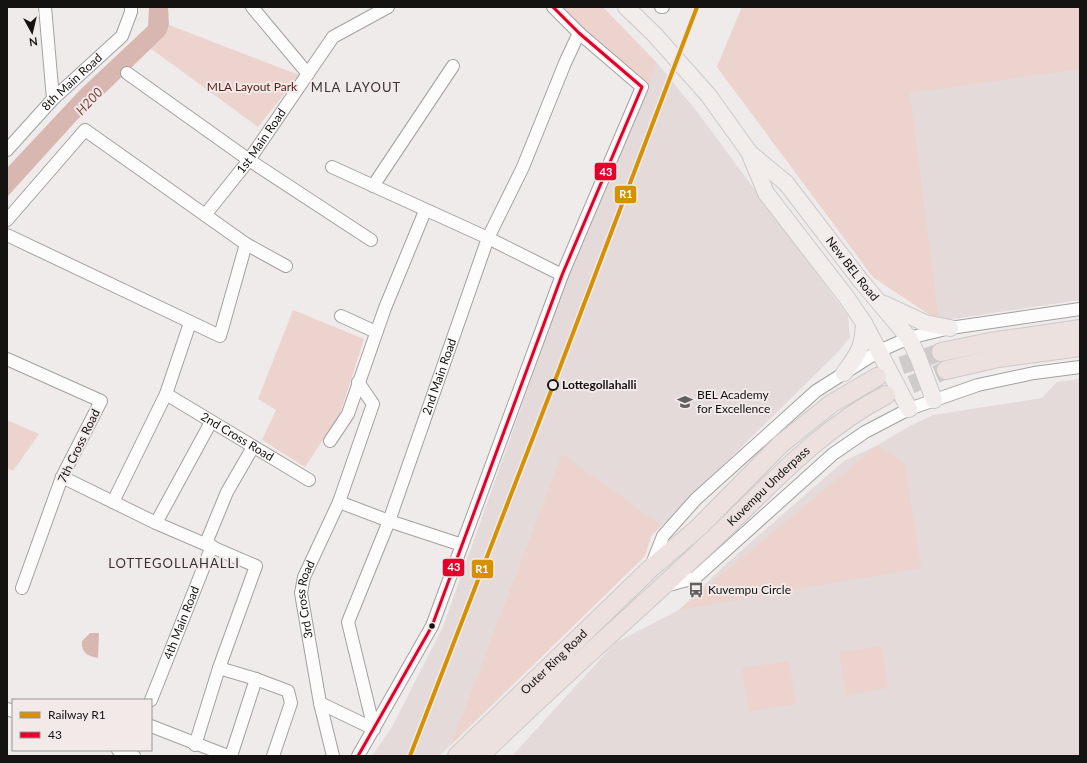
<svg xmlns="http://www.w3.org/2000/svg" width="1087" height="763" font-family="Lato,sans-serif">
	<style>
		.built { fill: #e3dad9 }
		.green { fill: #edd3ce }
		.water { fill: #d7b7b0 }
		.lines { fill: none; stroke-linecap: round; stroke-linejoin: round }
		.highway-tunnel { stroke: #cecbca; stroke-width: 18; stroke-dasharray: 18 9; stroke-linecap: butt }
		.minor-casing { stroke: #a3a0a0; stroke-width: 14 }
		.major-casing { stroke: #cbc9c8; stroke-width: 18 }
		.highway-casing { stroke: #cbc9c8; stroke-width: 20 }
		.minor { stroke: #fdfcfc; stroke-width: 12 }
		.major { stroke: #f2ecea; stroke-width: 16 }
		.highway { stroke: #ece1de; stroke-width: 18 }
		.bus-1-casing { stroke: #f1eae9; stroke-width: 6 }
		.bus-1 { stroke: #e4002b; stroke-width: 3 }
		.rail-1-casing { stroke: #f1eae9; stroke-width: 7 }
		.rail-1 { stroke: #d59003; stroke-width: 4 }
		.stop-dot { fill: #f1eae9; stroke: #151312; stroke-width: 2 }
		.bus-dot { fill: #151312; stroke: #f1eae9; stroke-width: 1.5 }
		.labels { text-anchor: middle; stroke-width: 4; stroke-linejoin: round; paint-order: stroke }
		.street-label { font-size: 12px; fill: #151312; stroke: #f1eae9 }
		.park-label { font-size: 12px; fill: #561e14; stroke: #f1eae9 }
		.stop-label { font-size: 12px; font-weight: bold; fill: #151312; stroke: #f1eae9; text-anchor: start }
		.poi-label { font-size: 12px; fill: #151312; stroke: #f1eae9; text-anchor: start }
		.neighbourhood-label { font-size: 13px; letter-spacing: 1px; fill: #383433; stroke: #f1eae9 }
		.water-label { font-size: 13px; font-style: italic; fill: #7e4236; stroke: #f1eae9 }
		.line-badge { stroke: #f1eae9; stroke-width: 1.5 }
		.badge-label { font-size: 11px; text-anchor: middle; font-weight: bold; fill: #fff }
	</style>
	<rect width="100%" height="100%" fill="#efebeb"/>
	<!-- built -->
	<g class="built">
		<path d="M742 7H1080V300L939 321 873 277 717 67Z"/>
		<path d="M657 63 698 113 848 316 850 337 839 351 651 536 645 556 439 756H372L392 727 443 627 567 279Z"/>
		<path d="M1080 379V756H512L615 643 679 610 727 563 844 461 878 445 906 428 933 415 1042 398 1057 382Z"/>
	</g>
	<!-- green -->
	<g class="green">
		<path d="M563 7H603L657 63 648 88 581 27Z"/>
		<path d="M742 7H1080V69L910 93 939 321 873 277 717 67Z"/>
		<path d="M169 25 299 75 258 127 150 48 166 34Z"/>
		<path d="M293 310 364 339 340 414 305 467 262 440 276 410 258 399Z"/>
		<path d="M7 420 39 434 13 471 7 468Z"/>
		<path d="M878 445 905 464 921 568 679 610Z"/>
		<path d="M562 454 661 525 651 536 645 556 451 745Z"/>
		<path d="M881 646 888 688 846 695 839 652Z"/>
		<path d="M789 661 796 704 749 712 742 668Z"/>
	</g>
	<!-- water -->
	<g class="water">
		<path d="M149 7H168L169 25 166 34 76 121 7 197V168L81 89 148 26Z"/>
		<path d="M90 633H99L98 658C88 656 81 653 82 641Z"/>
	</g>
	<g class="lines">
		<!-- highway-tunnel -->
		<g class="highway-tunnel">
			<path d="M877 377 894 368 941 352"/>
			<path d="M886 395 946 370"/>
		</g>
		<!-- minor casing -->
		<g class="minor-casing">
			<g id="minor">
				<path d="M45 7 53 99"/>
				<path d="M252 7 308 74"/>
				<path d="M661 7H663"/>
				<path d="M127 73 249 160 371 240"/>
				<path id="s1" d="M7 150 53 99 122 36 131 12V7"/>
				<path d="M332 167 488 238 562 275"/>
				<path d="M373 186 453 66"/>
				<path id="s2" d="M205 215 249 160 333 37 388 7"/>
				<path d="M7 220 85 130 246 244 286 266"/>
				<path d="M7 235 220 336 246 244"/>
				<path d="M341 316 376 332"/>
				<path d="M7 359 101 401 62 477 22 588"/>
				<path id="s3" d="M166 394 309 480"/>
				<path d="M330 441 348 414 385 308 425 211"/>
				<path d="M62 477 156 523 256 566 219 668 256 679 288 691 291 703 273 756"/>
				<path d="M113 502 166 394 190 323"/>
				<path d="M339 502 389 521 462 545"/>
				<path d="M156 523 211 422"/>
				<path d="M206 543 227 492 253 447"/>
				<path d="M652 564 663 536 696 499 816 391 879 351 909 338 950 328 1080 309"/>
				<path d="M665 586 695 578 833 454 865 432 909 409 978 385 1034 373 1080 367"/>
				<path id="s4" d="M151 700 212 546"/>
				<path d="M320 703 374 729"/>
				<path d="M7 709 13 711"/>
				<path d="M151 726 228 756"/>
				<path id="s5" d="M374 729 348 622 389 521 488 238 523 167 565 63 579 33"/>
				<path d="M195 745 219 668"/>
				<path d="M118 750 134 756"/>
				<path d="M231 756 256 679"/>
				<path id="s6" d="M333 756 320 703 301 593 304 577 339 502 373 404 358 382"/>
				<path d="M358 756 432 626 562 275 642 87 579 33 553 7"/>
			</g>
		</g>
		<!-- major casing -->
		<g class="major-casing">
			<g id="major">
				<path d="M626 7 655 35 709 96 749 152 766 193 847 298 864 323 909 409"/>
				<path id="s7" d="M751 154 786 183 861 281 909 338 918 357 934 400"/>
				<path d="M884 304 925 323 950 328"/>
				<path d="M844 373C858 354 863 348 864 323"/>
			</g>
		</g>
		<!-- highway casing -->
		<g class="highway-casing">
			<g id="highway">
				<path d="M941 352 990 342 1080 329"/>
				<path d="M946 370 998 358 1080 347"/>
				<path id="s8" d="M457 756 650 569 698 528 781 444 831 404 877 377"/>
				<path id="s9" d="M480 756C554 683 633 615 708 544 766 490 816 431 886 395"/>
			</g>
		</g>
		<!-- minor -->
		<use href="#minor" class="minor"/>
		<!-- major -->
		<use href="#major" class="major"/>
		<!-- highway -->
		<use href="#highway" class="highway"/>
		<!-- bus-1 casing -->
		<g class="bus-1-casing">
			<path id="bus-1" d="M358 756 432 626 562 275 642 87 579 33 553 7"/>
		</g>
		<!-- bus-1 -->
		<use href="#bus-1" class="bus-1"/>
		<!-- rail-1 casing -->
		<g class="rail-1-casing">
			<path id="rail-1" d="M410 756 551 391 697 7"/>
		</g>
		<!-- rail-1 -->
		<use href="#rail-1" class="rail-1"/>
	</g>
	<!-- icons -->
	<defs>
		<g id="university-bare" transform="scale(1.2)"><path d="M0-5L7-2L0 1L-7-2ZM-4 1L0 2.5L4 1V4Q0 6-4 4Z" fill="#615f5e" stroke="#f1eae9" stroke-width="2.5" paint-order="stroke"/></g>
		<g id="bus-bare" transform="scale(1.2)"><path d="M-5-6H5V4H4V6H2V4H-2V6H-4V4H-5ZM-3.5-4V0h7V-4ZM-3.5 1.2v1.5H-2V1.2ZM2 1.2v1.5H3.5V1.2Z" fill="#615f5e" stroke="#f1eae9" stroke-width="2.5" paint-order="stroke"/></g>
	</defs>
	<g fill-rule="evenodd">
		<use href="#university-bare" x="685" y="402"/>
		<use href="#bus-bare" x="696" y="590"/>
	</g>
	<!-- markers -->
	<circle class="stop-dot" cx="553" cy="385" r="5"/>
	<circle class="bus-dot" cx="432" cy="626" r="3.5"/>
	<g class="labels">
		<!-- street labels -->
		<g class="street-label">
			<text dy="4" stroke="none"><textPath href="#s1" startOffset="94">8th Main Road</textPath></text>
			<text dy="4" stroke="none"><textPath href="#s2" startOffset="93">1st Main Road</textPath></text>
			<text dy="4" stroke="none"><textPath href="#s7" startOffset="154">New BEL Road</textPath></text>
			<text dy="4" stroke="none"><textPath href="#s5" startOffset="372">2nd Main Road</textPath></text>
			<text dy="4" stroke="none"><textPath href="#s3" startOffset="83">2nd Cross Road</textPath></text>
			<text transform="translate(79 446) rotate(-64)" y="4">7th Cross Road</text>
			<text dy="4" stroke="none"><textPath href="#s9" startOffset="395">Kuvempu Underpass</textPath></text>
			<text dy="4" stroke="none"><textPath href="#s6" startOffset="160">3rd Cross Road</textPath></text>
			<text dy="4" stroke="none"><textPath href="#s4" startOffset="83">4th Main Road</textPath></text>
			<text dy="4" stroke="none"><textPath href="#s8" startOffset="135">Outer Ring Road</textPath></text>
		</g>
		<!-- park labels -->
		<g class="park-label">
			<text x="252" y="91">MLA Layout Park</text>
		</g>
		<!-- stop labels -->
		<g class="stop-label">
			<text x="562" y="389">Lottegollahalli</text>
		</g>
		<!-- poi labels -->
		<g class="poi-label">
			<text x="697" y="399">BEL Academy<tspan x="697" dy="14">for Excellence</tspan></text>
			<text x="708" y="594">Kuvempu Circle</text>
		</g>
		<!-- neighbourhood labels -->
		<g class="neighbourhood-label">
			<text x="356" y="92">MLA LAYOUT</text>
			<text x="174" y="568">LOTTEGOLLAHALLI</text>
		</g>
		<!-- water labels -->
		<g class="water-label">
			<text transform="translate(89 101) rotate(-47)" y="5">H200</text>
		</g>
	</g>
	<g class="line-badge">
		<rect x="594" y="162" width="23" height="19" rx="4" fill="#e4002b"/>
		<rect x="614" y="185" width="23" height="19" rx="4" fill="#d59003"/>
		<rect x="442" y="558" width="23" height="19" rx="4" fill="#e4002b"/>
		<rect x="471" y="559" width="23" height="20" rx="4" fill="#d59003"/>
	</g>
	<g class="badge-label">
		<text x="606" y="176">43</text>
		<text x="626" y="198">R1</text>
		<text x="454" y="571">43</text>
		<text x="482" y="573">R1</text>
	</g>
	<!-- border -->
	<rect width="1087" height="763" fill="none" stroke="#151312" stroke-width="16"/>
	<!-- legend -->
	<rect x="12" y="699" width="140" height="52" fill="#f1eae9" stroke="#999493"/>
	<rect x="20" y="712" width="20" height="6" fill="#d59003" stroke="#999493"/>
	<text x="48" y="719" font-size="12" fill="#151312">Railway R1</text>
	<rect x="20" y="732" width="20" height="6" fill="#e4002b" stroke="#999493"/>
	<text x="48" y="739" font-size="12" fill="#151312">43</text>
	<!-- north arrow -->
	<g transform="translate(32 32) rotate(172)" stroke="#f1eae9" stroke-width="3" paint-order="stroke">
	<path d="M0-3L7 15L0 10L-7 15Z" fill="#151312"/>
	<text y="-6" font-size="11" font-weight="bold" text-anchor="middle" fill="#151312">N</text>
	</g>
</svg>
